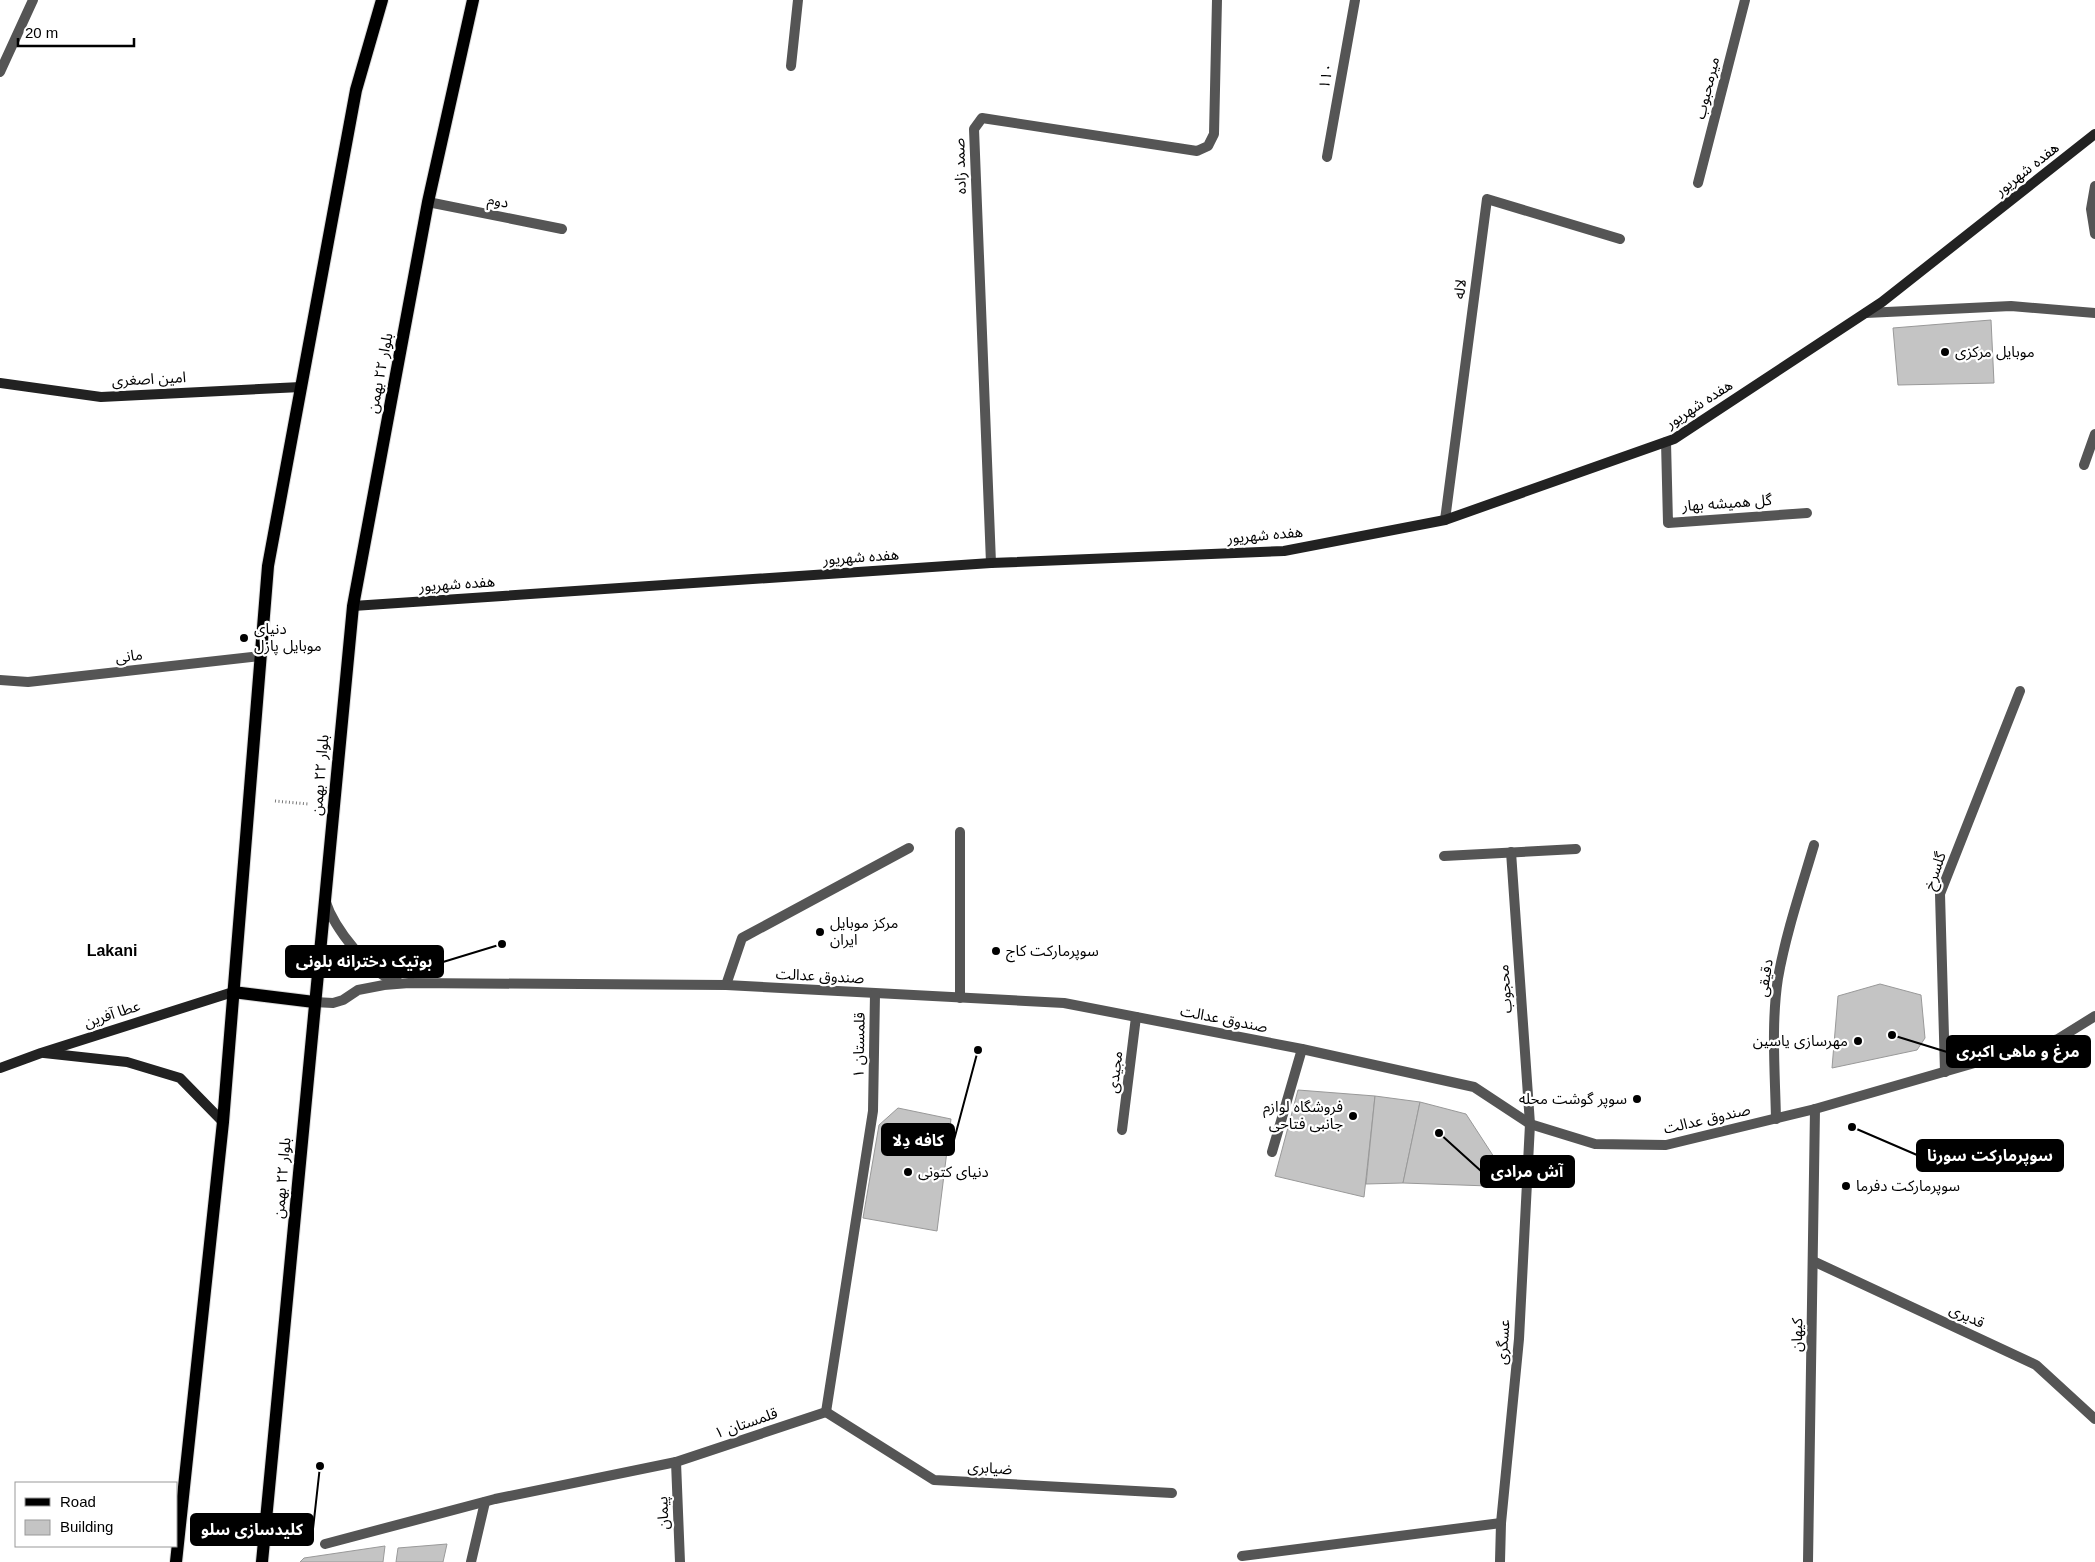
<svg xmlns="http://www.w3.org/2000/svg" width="2095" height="1562" font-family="Arial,'Noto Sans Arabic',sans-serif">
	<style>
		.building { fill: #c4c4c4; stroke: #999 }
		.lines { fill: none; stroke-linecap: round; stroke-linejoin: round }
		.primary-casing { stroke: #dbdbdb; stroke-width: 14 }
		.path { stroke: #777; stroke-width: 3; stroke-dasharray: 1 2.5; stroke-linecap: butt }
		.lane { stroke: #555; stroke-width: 10 }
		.street { stroke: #555; stroke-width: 10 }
		.secondary { stroke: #222; stroke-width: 10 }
		.primary { stroke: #000; stroke-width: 12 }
		.poi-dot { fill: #000; stroke: #fff; stroke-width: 2 }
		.labels { text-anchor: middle; stroke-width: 4.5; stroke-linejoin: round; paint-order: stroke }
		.street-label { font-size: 15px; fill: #000; stroke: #fff }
		.poi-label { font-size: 15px; fill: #000; stroke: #fff; text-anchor: start }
		.neighbourhood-label { font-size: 16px; font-weight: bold; fill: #000; stroke: #fff }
		.leader { fill: none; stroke: #000; stroke-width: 2 }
		.callout-dot { fill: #000; stroke: #fff; stroke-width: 2 }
		.callout { fill: #000; stroke: #000; stroke-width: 2 }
		.callout-label { font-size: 16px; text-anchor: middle; font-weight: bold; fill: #fff }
	</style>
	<rect width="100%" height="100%" fill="#fff"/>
	<!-- building -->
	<g class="building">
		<path d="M1991 320 1994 383 1898 385 1893 328Z"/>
		<path d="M1880 984 1921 995 1925 1038 1917 1050 1832 1068 1838 996Z"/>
		<path d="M1298 1090 1375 1096 1364 1197 1275 1176Z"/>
		<path d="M1375 1096 1420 1102 1403 1183 1366 1184Z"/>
		<path d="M1420 1102 1466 1114 1494 1157 1489 1186 1403 1183Z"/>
		<path d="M898 1108 951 1119 937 1231 863 1218 879 1125Z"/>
		<path d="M447 1544 443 1562H396L398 1548Z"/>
		<path d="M385 1546 383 1562H300L304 1558Z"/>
	</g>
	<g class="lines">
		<!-- primary casing -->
		<g class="primary-casing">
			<g id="primary">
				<path d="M233 992 314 1002"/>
				<path d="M176 1562 223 1122 268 566 356 90 382 0"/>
				<path d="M262 1562 353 606 428 202 473 0"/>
			</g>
		</g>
		<!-- path -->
		<path class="path" d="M275 801 308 804"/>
		<!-- lane -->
		<path class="lane" d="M428 202 562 229"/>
		<!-- street -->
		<g class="street">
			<path d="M791 66 798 0"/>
			<path d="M0 72 33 0"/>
			<path d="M1327 157 1355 0"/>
			<path d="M1698 183 1745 0"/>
			<path d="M2095 186 2091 209 2095 234"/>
			<path d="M1866 313 2011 306 2095 313"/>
			<path d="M1666 442 1668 523 1807 513"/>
			<path d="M2084 465 2095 434"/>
			<path d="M1445 520 1487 199 1620 239"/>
			<path d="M991 563 974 129 982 118 1197 151 1208 146 1214 134 1217 0"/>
			<path d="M0 680 28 682 261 656"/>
			<path d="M960 832V998"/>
			<path d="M1444 856 1576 849"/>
			<path d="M325 900C334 928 369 974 398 982"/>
			<path d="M726 985 742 938 909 848"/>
			<path d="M314 1002 333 1003 343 1000 358 990 384 985 409 983 726 985 1064 1003 1302 1049 1474 1087 1530 1124 1595 1144 1666 1145 1815 1109 2058 1039 2095 1016"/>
			<path d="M1945 1072 1940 894 2020 691"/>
			<path d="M1776 1119C1775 1072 1771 1024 1778 978 1786 933 1801 889 1814 845"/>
			<path d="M1122 1130 1136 1017"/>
			<path d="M1272 1152 1302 1049"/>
			<path d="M1813 1261 2036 1365 2095 1419"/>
			<path d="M826 1412 873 1111 875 994"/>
			<path d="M826 1412 934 1480 1172 1493"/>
			<path d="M676 1462 680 1562"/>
			<path d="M325 1544 495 1499 676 1462 826 1412"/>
			<path d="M1242 1556 1501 1523"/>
			<path d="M471 1562 485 1502"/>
			<path d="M1500 1562 1501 1523 1519 1339 1530 1124 1511 852"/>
			<path d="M1808 1562 1815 1109"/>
		</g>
		<!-- secondary -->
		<g class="secondary">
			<path d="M0 383 101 397 301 387"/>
			<path d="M353 606 991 563 1284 551 1445 520 1674 439 1882 302 2095 134"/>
			<path d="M44 1053 127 1062 180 1078 223 1122"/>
			<path d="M0 1068 41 1053 233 992"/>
		</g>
		<!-- primary -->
		<use href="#primary" class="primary"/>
	</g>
	<!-- markers -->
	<g class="poi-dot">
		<circle cx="1945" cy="352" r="5"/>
		<circle cx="244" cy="638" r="5"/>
		<circle cx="820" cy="932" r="5"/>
		<circle cx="996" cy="951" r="5"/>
		<circle cx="1858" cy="1041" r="5"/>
		<circle cx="1637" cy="1099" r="5"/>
		<circle cx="1353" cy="1116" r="5"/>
		<circle cx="908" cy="1172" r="5"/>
		<circle cx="1846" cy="1186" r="5"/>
	</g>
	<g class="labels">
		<!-- street labels -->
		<g class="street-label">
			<text transform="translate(1326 76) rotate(-80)" y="5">۱۱۰</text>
			<text transform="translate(1707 88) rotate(-76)" y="5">میرمحبوب</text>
			<text transform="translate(960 166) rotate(-92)" y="5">صمد زاده</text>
			<text transform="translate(2027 169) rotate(-38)" y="5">هفده شهریور</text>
			<text transform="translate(498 201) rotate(11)" y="5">دوم</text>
			<text transform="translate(1460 289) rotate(-83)" y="5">لاله</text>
			<text transform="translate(380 373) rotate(-79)" y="5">بلوار ۲۲ بهمن</text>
			<text transform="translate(149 379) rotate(-3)" y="5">امین اصغری</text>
			<text transform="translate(1699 404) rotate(-33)" y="5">هفده شهریور</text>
			<text transform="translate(1727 503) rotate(-4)" y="5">گل همیشه بهار</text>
			<text transform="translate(1265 535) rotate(-5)" y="5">هفده شهریور</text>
			<text transform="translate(861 557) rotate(-4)" y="5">هفده شهریور</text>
			<text transform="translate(457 584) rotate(-4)" y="5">هفده شهریور</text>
			<text transform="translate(129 656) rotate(-6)" y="5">مانی</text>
			<text transform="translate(320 775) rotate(-85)" y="5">بلوار ۲۲ بهمن</text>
			<text transform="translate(1935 871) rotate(-71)" y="5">گلسرخ</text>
			<text transform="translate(820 976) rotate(3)" y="5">صندوق عدالت</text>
			<text transform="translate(1765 978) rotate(-81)" y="5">دقیقی</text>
			<text transform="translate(1505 989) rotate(-94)" y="5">محجوب</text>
			<text transform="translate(112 1014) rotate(-18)" y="5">عطا آفرین</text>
			<text transform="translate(1224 1019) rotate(11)" y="5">صندوق عدالت</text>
			<text transform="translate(859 1045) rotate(-89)" y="5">قلمستان ۱</text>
			<text transform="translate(1115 1072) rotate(-83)" y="5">مجیدی</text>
			<text transform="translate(1707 1119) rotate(-13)" y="5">صندوق عدالت</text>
			<text transform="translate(282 1178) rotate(-85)" y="5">بلوار ۲۲ بهمن</text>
			<text transform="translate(1967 1316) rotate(25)" y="5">قدیری</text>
			<text transform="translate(1797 1335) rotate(-89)" y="5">کیهان</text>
			<text transform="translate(1503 1342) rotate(-86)" y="5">عسگری</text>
			<text transform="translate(746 1423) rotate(-19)" y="5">قلمستان ۱</text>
			<text transform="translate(990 1468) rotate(3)" y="5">ضیابری</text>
			<text transform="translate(663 1513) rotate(-93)" y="5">پیمان</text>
		</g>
		<!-- poi labels -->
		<g class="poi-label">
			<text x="1955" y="357">موبایل مرکزی</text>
			<text x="254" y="634">دنیای<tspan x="254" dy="17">موبایل پازل</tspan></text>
			<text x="830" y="928">مرکز موبایل<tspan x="830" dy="17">ایران</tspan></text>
			<text x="1006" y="956">سوپرمارکت کاج</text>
			<text x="1848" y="1046" text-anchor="end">مهرسازی یاسین</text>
			<text x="1627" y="1104" text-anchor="end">سوپر گوشت محله</text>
			<text x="1343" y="1112" text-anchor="end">فروشگاه لوازم<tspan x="1343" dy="17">جانبی فتاحی</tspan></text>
			<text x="918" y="1177">دنیای کتونی</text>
			<text x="1856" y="1191">سوپرمارکت دفرما</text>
		</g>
		<!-- neighbourhood labels -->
		<g class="neighbourhood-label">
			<text x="112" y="956">Lakani</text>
		</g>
	</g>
	<!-- callouts -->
	<path class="leader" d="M502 944L443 962M1892 1035L1947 1052M978 1050L954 1140M1852 1127L1917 1155M1439 1133L1481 1171M320 1466L313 1529"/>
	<g class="callout-dot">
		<circle cx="502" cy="944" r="5"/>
		<circle cx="1892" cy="1035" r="5"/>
		<circle cx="978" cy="1050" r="5"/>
		<circle cx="1852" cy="1127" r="5"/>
		<circle cx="1439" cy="1133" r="5"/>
		<circle cx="320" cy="1466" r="5"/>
	</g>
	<g class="callout">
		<rect x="286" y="946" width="157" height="31" rx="5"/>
		<rect x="1947" y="1036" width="143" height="31" rx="5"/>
		<rect x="882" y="1124" width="72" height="31" rx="5"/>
		<rect x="1917" y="1140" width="146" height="31" rx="5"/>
		<rect x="1481" y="1156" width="93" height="31" rx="5"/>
		<rect x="191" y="1514" width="122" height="31" rx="5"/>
	</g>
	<g class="callout-label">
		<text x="364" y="967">بوتیک دخترانه بلونی</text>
		<text x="2018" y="1057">مرغ و ماهی اکبری</text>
		<text x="918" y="1146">کافه دِلا</text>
		<text x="1990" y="1161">سوپرمارکت سورنا</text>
		<text x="1527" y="1177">آش مرادی</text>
		<text x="252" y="1535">کلیدسازی سلو</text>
	</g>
	<!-- legend -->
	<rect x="15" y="1482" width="162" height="65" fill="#ffffff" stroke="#999999"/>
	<rect x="25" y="1498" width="25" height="8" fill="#000000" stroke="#999999"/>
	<text x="60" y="1507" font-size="15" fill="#000000">Road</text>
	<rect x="25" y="1520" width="25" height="15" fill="#c4c4c4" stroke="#999999"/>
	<text x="60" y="1532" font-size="15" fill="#000000">Building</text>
	<!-- scale -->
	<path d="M18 38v8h116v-8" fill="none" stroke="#000000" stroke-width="2.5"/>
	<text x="25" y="38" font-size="15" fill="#000000" stroke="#ffffff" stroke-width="4" paint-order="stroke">20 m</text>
</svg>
